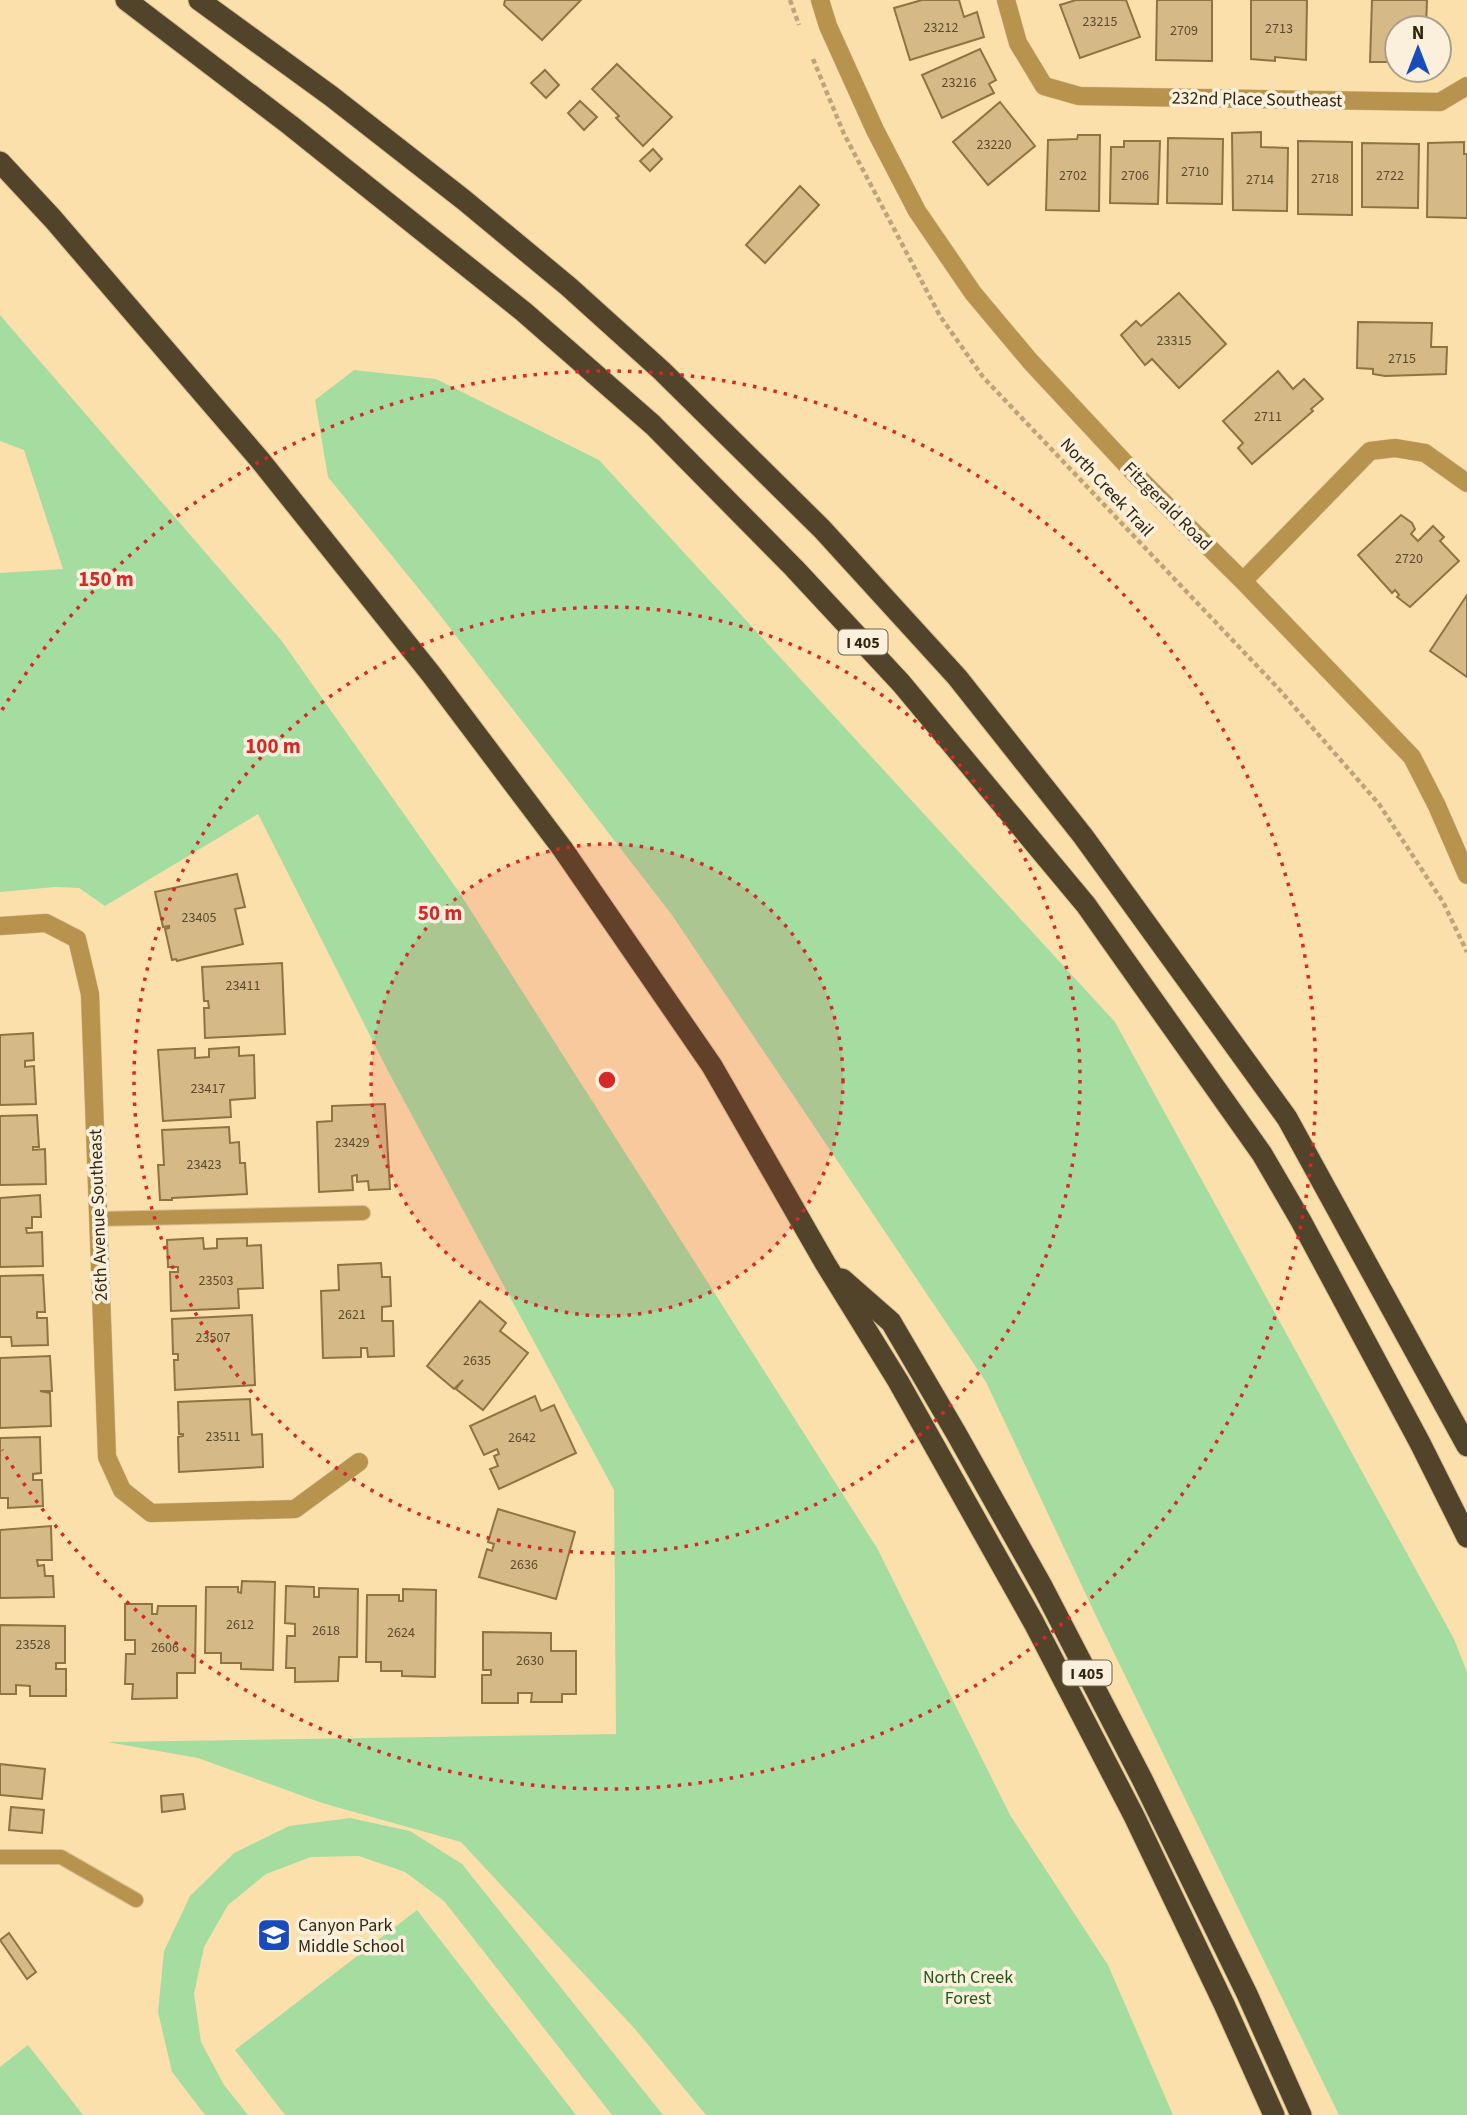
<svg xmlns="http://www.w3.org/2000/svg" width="1467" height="2115" font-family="'Source Sans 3',sans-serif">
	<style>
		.green { fill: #a5dca0 }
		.building { fill: #d5b987; stroke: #8d7443; stroke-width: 2 }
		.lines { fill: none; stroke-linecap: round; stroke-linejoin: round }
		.service-casing { stroke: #d7bf90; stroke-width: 16 }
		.minor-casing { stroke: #d7bf90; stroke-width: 19 }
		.tertiary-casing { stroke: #d7bf90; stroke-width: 19 }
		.motorway-casing { stroke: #d7bf90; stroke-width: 23 }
		.path { stroke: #bca57b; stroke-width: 4.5; stroke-dasharray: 5 3.5; stroke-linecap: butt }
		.service { stroke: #b7934e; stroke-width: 14 }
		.minor { stroke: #b7934e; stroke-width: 18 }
		.tertiary { stroke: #b7934e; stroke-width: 18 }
		.motorway { stroke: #52442b; stroke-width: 21 }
		.ring { fill: none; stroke: #d62828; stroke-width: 3.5; stroke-dasharray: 3.5 7 }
		.labels { text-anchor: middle; stroke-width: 7; stroke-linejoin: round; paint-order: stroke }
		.number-label { font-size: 14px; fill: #5a4b2f }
		.shield { fill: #fbf0db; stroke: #6e634e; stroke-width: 2 }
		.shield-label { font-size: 16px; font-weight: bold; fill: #312612 }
		.street-label { font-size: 18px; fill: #312612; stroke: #fbf0db }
		.poi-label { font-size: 18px; fill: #312612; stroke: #fbf0db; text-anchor: start }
		.park-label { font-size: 18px; fill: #1f5a1c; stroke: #fbf0db }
		.centre { fill: #d62828; stroke: #fbf0db; stroke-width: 3.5 }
		.ring-label { font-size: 21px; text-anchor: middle; font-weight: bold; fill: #d62828; stroke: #fbf0db; stroke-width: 7; stroke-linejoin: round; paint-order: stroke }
	</style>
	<rect width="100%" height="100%" fill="#fce0ac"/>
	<!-- green -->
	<g class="green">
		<path d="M0 315 281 640 459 892 877 1548 1010 1815 1108 1965 1173 2115H706L635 2029 461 1842 322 1803 198 1758 107 1742 616 1734 614 1490 388 1071 258 814 105 906 79 888 55 887 0 892V573L63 569 24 450 0 441Z"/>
		<path d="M354 370 436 379 599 460 1115 1022 1454 1639 1467 1672V2115H1339L1097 1618 986 1382 672 915 436 610 328 477 315 400Z"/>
		<path d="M350 1818 410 1831 462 1864 663 2115H612L444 1901 405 1872 359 1856 311 1857 266 1874 228 1905 204 1947 194 1994 201 2042 224 2085 248 2115H205L172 2072 158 2012 164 1951 190 1896 234 1853 289 1826Z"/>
		<path d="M417 1910 576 2115H285L235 2050Z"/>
		<path d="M28 2045 83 2115H0V2067Z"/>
	</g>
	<!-- building -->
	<g class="building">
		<path d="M505 0H581L542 40 504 5Z"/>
		<path d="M922 0H959L964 17 977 12 984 37 910 60 894 8Z"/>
		<path d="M1076 0H1126L1140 37 1080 58 1060 5Z"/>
		<path d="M1157 0H1212V61L1156 60Z"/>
		<path d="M1251 0H1307L1306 60 1275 57V61L1251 59Z"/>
		<path d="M1372 0H1427L1426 28H1397V62H1370Z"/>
		<path d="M980 49 996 80 989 84 994 93 942 118 922 75Z"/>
		<path d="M617 64 672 117 643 146 616 118 619 116 592 89Z"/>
		<path d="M545 70 559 85 546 98 531 83Z"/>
		<path d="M580 101 597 117 584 130 568 113Z"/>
		<path d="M1000 102 1035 146 988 185 953 142Z"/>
		<path d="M1261 132V147L1288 148 1287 211 1233 210 1232 133Z"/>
		<path d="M1078 135H1100L1099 211 1046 210 1048 140 1077 139Z"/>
		<path d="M1168 138 1223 139 1222 204 1167 203Z"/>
		<path d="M1124 141H1160L1158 204 1110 203 1111 147H1124Z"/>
		<path d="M1298 141 1352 142V215L1298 214Z"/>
		<path d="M1464 142V154H1467V218L1427 217 1428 143Z"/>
		<path d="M1362 143 1419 144 1418 208 1362 207Z"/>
		<path d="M653 149 662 159 650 171 640 161Z"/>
		<path d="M800 186 819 205 765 263 746 245Z"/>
		<path d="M1179 293 1226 344 1179 388 1152 359 1145 365 1121 335 1136 321 1141 326Z"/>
		<path d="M1358 322 1432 323 1431 347H1447L1446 374 1385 376 1373 374V369L1357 368Z"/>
		<path d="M1278 371 1293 389 1304 379 1323 399 1311 409 1313 411 1252 464 1238 448 1243 443 1223 421Z"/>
		<path d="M1401 515 1412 523 1415 529 1411 534 1418 541 1433 526 1444 537 1440 541 1459 561 1410 607 1397 597 1399 595 1395 590 1392 593 1358 555Z"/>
		<path d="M1467 595V677L1430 651Z"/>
		<path d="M237 874 245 907 235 909 243 944 177 961 176 959 172 960 165 929 169 928V926L163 927 155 892Z"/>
		<path d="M282 963 285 1034 205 1038 204 1008H209L208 1001H204L202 967Z"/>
		<path d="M33 1033 34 1060 25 1061V1067L34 1066 36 1104 0 1105V1035Z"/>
		<path d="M239 1047V1056L254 1055 255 1098 230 1100 231 1117 163 1121 158 1050 195 1048V1058L209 1057V1049Z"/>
		<path d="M385 1104 390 1189 369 1190 368 1181 357 1182V1175L352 1176 353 1190 319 1192 317 1122 332 1121V1106Z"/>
		<path d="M37 1115 39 1147H33V1150L45 1149 46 1184 0 1185V1116Z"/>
		<path d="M229 1127 230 1143 239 1142 240 1163H245L247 1194 172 1198V1200H160L158 1165H164L162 1130Z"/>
		<path d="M40 1195 41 1217H32V1228H26L27 1233 42 1232 43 1266 0 1267V1198Z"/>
		<path d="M203 1238 204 1249 217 1248V1239L247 1238V1246L261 1245 263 1288 238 1289 239 1308 171 1311 170 1272H178V1267H168L167 1240Z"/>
		<path d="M381 1263 382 1277H390L391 1306 382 1307V1321H393L394 1356 368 1357 367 1348H361V1357L323 1358 321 1291 339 1290 338 1265Z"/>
		<path d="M43 1275 45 1312H37V1318H47L48 1345 12 1346 11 1337H0V1276Z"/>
		<path d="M480 1301 506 1323 500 1331 528 1353 483 1410 456 1389 463 1380 454 1389 427 1366Z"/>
		<path d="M252 1315 255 1385 175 1390 174 1360H178V1354H173L172 1319Z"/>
		<path d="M50 1356 52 1391H40L50 1393 51 1426 0 1428V1358Z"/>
		<path d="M535 1396 541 1411 554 1405 576 1453 499 1489 490 1469 498 1466 494 1456 499 1454 497 1449 484 1455 470 1426Z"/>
		<path d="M250 1399 252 1435 262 1434 263 1467 179 1472 178 1437 183 1436V1434H179L178 1402Z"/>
		<path d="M40 1437 41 1473 33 1474V1480H42L43 1506 8 1508V1498H0V1438Z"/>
		<path d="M498 1509 575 1532 556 1599 479 1577 487 1549 492 1551 494 1544 488 1542Z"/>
		<path d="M51 1526 52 1560H37L38 1566 44 1565 45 1576H53L54 1597 0 1598V1530Z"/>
		<path d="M242 1581 275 1582 273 1670 241 1669V1663H221V1653H205L206 1587H238V1592L241 1593Z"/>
		<path d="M286 1586 314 1587V1597H319V1588L358 1589 357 1657H339L338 1681 295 1682V1668H286L287 1636H295V1624L285 1623Z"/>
		<path d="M403 1589 436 1590 435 1677 402 1676V1671H381V1662H366L367 1595H399V1601H403Z"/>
		<path d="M125 1604H152V1614H157L158 1606H196L195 1673H177V1698L132 1699 133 1684H125L126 1654H135V1640H125Z"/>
		<path d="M0 1625 65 1626V1663H56V1669H66V1696H30V1686L16 1685V1694H0Z"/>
		<path d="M483 1632 551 1633V1651H576V1694H562V1702H531L532 1693H518V1703H482V1675H491V1670H483Z"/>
		<path d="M0 1764 45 1769 42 1799 0 1795Z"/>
		<path d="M183 1794 185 1809 162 1812 161 1796Z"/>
		<path d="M11 1807 44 1810 42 1833 9 1830Z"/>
		<path d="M9 1933 36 1972 27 1979 0 1940Z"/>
	</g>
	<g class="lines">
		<!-- service casing -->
		<g class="service-casing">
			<g id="service">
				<path d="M98 1219 363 1213"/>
				<path d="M0 1857H61L136 1900"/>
			</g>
		</g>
		<!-- minor casing -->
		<g class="minor-casing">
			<g id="minor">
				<path d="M1006 0 1018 43 1044 86 1079 96 1440 102 1467 86"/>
				<path d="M1243 581 1370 451 1395 448 1425 453 1467 483"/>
				<path d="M0 926 46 923 77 939 90 994 107 1457 122 1490 151 1513 295 1509 359 1462"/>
			</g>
		</g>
		<!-- tertiary casing -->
		<g class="tertiary-casing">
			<path id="tertiary" d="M820 0 828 26 875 130 917 211 973 293 1030 361 1137 476 1243 581 1412 757 1437 806 1467 875"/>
		</g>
		<!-- motorway casing -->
		<g class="motorway-casing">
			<g id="motorway">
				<path d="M126 0 290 125 524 312 653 425 794 568 901 683 1086 905 1262 1154 1301 1221 1420 1443 1467 1537"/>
				<path d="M199 0 331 96 464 200 569 287 662 371 822 529 957 677 1083 836 1287 1118 1467 1446"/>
				<path d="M0 162 53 219 260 460 431 674 562 848 712 1066 825 1263 898 1381 1034 1623 1134 1816 1224 2004 1274 2115"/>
				<path d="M842 1279 891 1322 956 1433 1043 1588 1142 1779 1247 1994 1301 2115"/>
			</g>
		</g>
		<!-- path -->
		<g class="path">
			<path d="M790 0 799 25"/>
			<path d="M813 59 844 134 940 316 983 377 1277 687 1379 804 1443 902 1467 952"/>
		</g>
		<!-- service -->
		<use href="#service" class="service"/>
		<!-- minor -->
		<use href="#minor" class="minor"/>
		<!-- tertiary -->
		<use href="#tertiary" class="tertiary"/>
		<!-- motorway -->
		<use href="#motorway" class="motorway"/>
	</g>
	<!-- distance rings -->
	<circle cx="607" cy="1080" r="236" fill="#d62828" fill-opacity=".12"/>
	<g class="ring">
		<circle cx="607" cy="1080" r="236"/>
		<circle cx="607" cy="1080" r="473"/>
		<path d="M2 710A709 709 0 1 1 2 1450"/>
	</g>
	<!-- icons -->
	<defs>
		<g id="school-square" transform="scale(1.75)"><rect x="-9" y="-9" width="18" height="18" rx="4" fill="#194cb9" stroke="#fbf0db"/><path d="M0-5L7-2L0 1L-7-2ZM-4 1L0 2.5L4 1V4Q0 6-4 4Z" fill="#fff"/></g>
	</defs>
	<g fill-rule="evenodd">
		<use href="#school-square" x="274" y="1935"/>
	</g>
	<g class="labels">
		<!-- number labels -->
		<g class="number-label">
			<text x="1100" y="26">23215</text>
			<text x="941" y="32">23212</text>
			<text x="1279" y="33">2713</text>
			<text x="1184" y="35">2709</text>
			<text x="959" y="87">23216</text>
			<text x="994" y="149">23220</text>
			<text x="1195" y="176">2710</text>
			<text x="1073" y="180">2702</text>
			<text x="1135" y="180">2706</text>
			<text x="1390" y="180">2722</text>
			<text x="1325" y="183">2718</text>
			<text x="1260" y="184">2714</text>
			<text x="1174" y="345">23315</text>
			<text x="1402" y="363">2715</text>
			<text x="1268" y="421">2711</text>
			<text x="1409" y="563">2720</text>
			<text x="199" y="922">23405</text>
			<text x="243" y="990">23411</text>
			<text x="208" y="1093">23417</text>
			<text x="352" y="1147">23429</text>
			<text x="204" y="1169">23423</text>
			<text x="216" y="1285">23503</text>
			<text x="352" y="1319">2621</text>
			<text x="213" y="1342">23507</text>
			<text x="477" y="1365">2635</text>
			<text x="223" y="1441">23511</text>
			<text x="522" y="1442">2642</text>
			<text x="524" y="1569">2636</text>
			<text x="240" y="1629">2612</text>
			<text x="326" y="1635">2618</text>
			<text x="401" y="1637">2624</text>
			<text x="33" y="1649">23528</text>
			<text x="165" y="1652">2606</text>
			<text x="530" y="1665">2630</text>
		</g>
		<!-- shield labels -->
		<g class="shield">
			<rect x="838.5" y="629.5" width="49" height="25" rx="5"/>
			<rect x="1062.5" y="1660.5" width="49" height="25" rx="5"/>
		</g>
		<g class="shield-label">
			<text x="863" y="648">I 405</text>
			<text x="1087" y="1679">I 405</text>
		</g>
		<!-- street labels -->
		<g class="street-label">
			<text transform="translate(1257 99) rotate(1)" y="6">232nd Place Southeast</text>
			<text transform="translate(1107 487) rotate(47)" y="6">North Creek Trail</text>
			<text transform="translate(1168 506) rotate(45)" y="6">Fitzgerald Road</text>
			<text transform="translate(98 1215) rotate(-92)" y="6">26th Avenue Southeast</text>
		</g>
		<!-- poi labels -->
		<g class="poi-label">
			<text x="298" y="1931">Canyon Park<tspan x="298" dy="21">Middle School</tspan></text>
		</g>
		<!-- park labels -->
		<g class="park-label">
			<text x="968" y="1983">North Creek<tspan x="968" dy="21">Forest</tspan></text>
		</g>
	</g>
	<circle cx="607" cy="1080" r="10" class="centre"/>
	<g class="ring-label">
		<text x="106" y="586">150 m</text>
		<text x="273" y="753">100 m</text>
		<text x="440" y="920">50 m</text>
	</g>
	<!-- north arrow -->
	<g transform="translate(1418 49)"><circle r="33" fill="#fbf0db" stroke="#aa9f8b" stroke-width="2"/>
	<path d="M0-5L12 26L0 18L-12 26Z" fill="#194cb9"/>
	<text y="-10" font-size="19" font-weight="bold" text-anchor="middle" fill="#312612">N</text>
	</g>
</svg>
